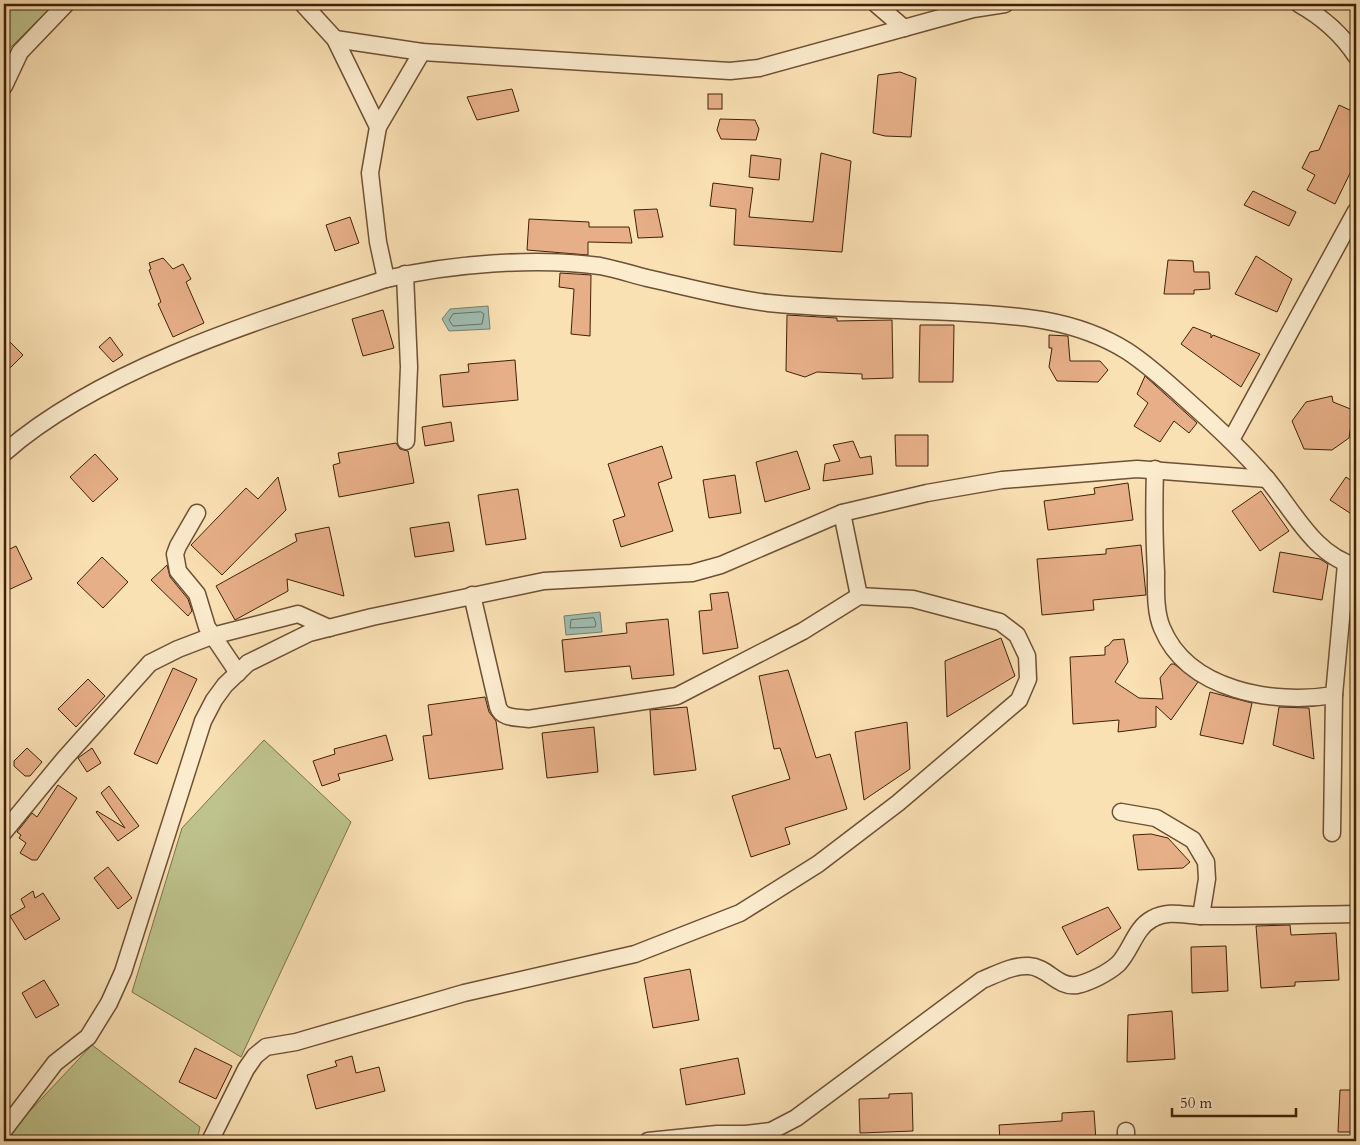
<svg xmlns="http://www.w3.org/2000/svg" width="1360" height="1145" font-family="Cardo,serif">
	<style>
		.green { fill: #bec38d; stroke: #7f724b }
		.water { fill: #9fbdb2; stroke: #797e6e }
		.lines { fill: none; stroke-linecap: round; stroke-linejoin: round }
		.shore { stroke: #706e5e; stroke-width: 1 }
		.building { fill: #e7af88; stroke: #402009 }
		.minor-casing { stroke: #6e5034; stroke-width: 19 }
		.minor { stroke: #fcecce; stroke-width: 16 }
	</style>
	<rect width="100%" height="100%" fill="#fae1b4"/>
	<filter id="stains"><feTurbulence type="fractalNoise" baseFrequency=".004" numOctaves="4"/><feColorMatrix values="0 0 0 0 .2 0 0 0 0 .09 0 0 0 0 .02 0 0 0 .5 -.17"/></filter>
	<radialGradient id="worn" r=".72"><stop offset=".6" stop-color="#630" stop-opacity="0"/><stop offset="1" stop-color="#630" stop-opacity=".3"/></radialGradient>
	<!-- green -->
	<g class="green">
		<path d="M4 4H54L9 49 4 63Z"/>
		<path d="M264 740 351 822 241 1057 132 992 182 828Z"/>
		<path d="M92 1045 200 1127 197 1141H6L13 1129Z"/>
	</g>
	<!-- water -->
	<g class="water">
		<path d="M488 306 490 329 449 331 442 319 450 309Z"/>
		<path d="M600 612 602 632 566 635 564 616Z"/>
	</g>
	<g class="lines">
		<!-- shore -->
		<g class="shore">
			<path d="M481 312 484 314 482 324 453 326 449 320 453 314Z"/>
			<path d="M594 618 596 624 595 627 570 628 571 620Z"/>
		</g>
	</g>
	<!-- building -->
	<g class="building">
		<path d="M900 72 916 78 911 137 885 136 873 133 878 75Z"/>
		<path d="M512 89 519 111 477 120 467 97Z"/>
		<rect x="708" y="94" width="14" height="15"/>
		<path d="M1339 105 1356 113V161L1335 204 1307 190 1315 175 1302 168 1310 152 1319 150Z"/>
		<path d="M720 119 755 120 759 129 756 140 721 139 717 130Z"/>
		<path d="M821 153 851 161 842 252 734 245 736 209 710 206 713 183 753 188 749 217 813 222Z"/>
		<path d="M751 155 781 159 779 180 749 177Z"/>
		<path d="M1253 191 1296 212 1289 226 1244 205Z"/>
		<path d="M657 209 663 237 638 238 634 210Z"/>
		<path d="M350 217 359 243 335 251 326 225Z"/>
		<path d="M529 219 589 222V227H629L632 243 588 242V255L527 250Z"/>
		<path d="M1256 256 1292 279 1277 312 1235 294Z"/>
		<path d="M163 258 173 269 183 264 191 279 186 282 204 323 173 337 158 304 161 302 149 270 151 269 149 263Z"/>
		<path d="M1168 260 1193 261 1194 272H1209L1210 289 1194 290V294H1164Z"/>
		<path d="M560 273 591 275 590 336 571 334 574 289 559 287Z"/>
		<path d="M383 310 394 348 363 356 352 319Z"/>
		<path d="M787 315 837 318V321L892 320 893 378 862 379V374L817 372 805 377 786 371Z"/>
		<path d="M920 325H954L953 382H919Z"/>
		<path d="M1193 327 1211 334V338L1213 335 1260 354 1241 387 1181 344Z"/>
		<path d="M1049 335 1068 336 1070 361H1100L1108 370 1098 382 1057 381 1049 367 1052 348H1049Z"/>
		<path d="M4 336 23 355 4 374Z"/>
		<path d="M110 337 123 355 113 362 99 347Z"/>
		<path d="M515 360 518 400 443 407 440 375 469 372 468 364Z"/>
		<path d="M1145 376 1197 423 1189 433 1174 421 1160 442 1134 426 1148 403 1137 394Z"/>
		<path d="M1332 396 1333 402 1353 410 1349 438 1332 450 1304 449 1292 421 1306 402Z"/>
		<path d="M451 422 454 441 425 446 422 427Z"/>
		<path d="M895 435H928V466H896Z"/>
		<path d="M853 441 860 458 871 456 873 474 823 481 825 464 840 461 833 445Z"/>
		<path d="M396 443 400 449 408 451 414 483 339 497 333 465 340 463 338 453Z"/>
		<path d="M662 446 672 478 658 483 673 531 621 547 613 520 625 516 608 464Z"/>
		<path d="M797 451 810 489 765 502 756 462Z"/>
		<path d="M95 454 118 479 93 502 70 477Z"/>
		<path d="M735 475 741 513 709 518 703 480Z"/>
		<path d="M278 477 286 510 222 575 191 545 246 488 258 499Z"/>
		<path d="M1346 477 1356 484V517L1330 500Z"/>
		<path d="M1128 483 1133 520 1048 530 1044 501 1095 494 1094 488Z"/>
		<path d="M518 489 526 539 486 545 478 495Z"/>
		<path d="M1261 491 1289 531 1260 551 1232 511Z"/>
		<path d="M449 522 454 551 415 557 410 528Z"/>
		<path d="M329 527 344 596 287 579 288 591 235 620 216 586 297 541 295 534Z"/>
		<path d="M1141 545 1146 595 1093 600 1094 610 1042 615 1037 559 1106 554V549Z"/>
		<path d="M16 546 32 579 4 592V552Z"/>
		<path d="M1280 552 1320 559 1328 564 1322 600 1273 592Z"/>
		<path d="M102 557 128 582 103 608 77 583Z"/>
		<path d="M167 565 170 577 188 599 192 611 188 616 151 580Z"/>
		<path d="M728 592 738 648 703 654 699 611 712 610 710 594Z"/>
		<path d="M668 619 674 675 632 679 630 666 565 672 562 640 627 633 626 623Z"/>
		<path d="M1001 638 1015 676 947 717 945 661Z"/>
		<path d="M1124 639 1128 662 1115 682 1139 698 1163 699 1160 678 1171 664H1174L1198 682 1171 720 1156 706V727L1118 732 1119 720 1073 724 1070 657 1105 655V647L1109 645 1113 640Z"/>
		<path d="M173 668 197 679 157 764 134 754Z"/>
		<path d="M788 670 816 758 830 754 847 809 785 828 790 844 751 857 732 796 790 779 780 748 774 749 759 676Z"/>
		<path d="M88 679 105 696 76 727 58 709Z"/>
		<path d="M1210 692 1252 703 1243 744 1200 735Z"/>
		<path d="M485 697 489 712 496 721 503 769 429 779 423 736 432 735 428 705Z"/>
		<path d="M687 707 696 770 654 775 650 710Z"/>
		<path d="M1279 707 1309 708 1314 759 1273 745Z"/>
		<path d="M907 722 910 769 864 800 855 732Z"/>
		<path d="M594 727 598 772 547 778 542 733Z"/>
		<path d="M386 735 393 760 338 774 340 780 322 786 313 761 335 754 334 749Z"/>
		<path d="M27 748 42 762 30 776H25L14 766V761Z"/>
		<path d="M92 748 101 763 87 772 78 758Z"/>
		<path d="M58 785 77 798 37 860H32L20 853 26 843 19 838 21 835 17 832 32 813 37 817Z"/>
		<path d="M109 786 139 826 118 841 96 812 97 811 125 828 101 793Z"/>
		<path d="M1151 834 1168 838 1190 862 1183 868 1138 870 1133 835Z"/>
		<path d="M108 867 132 898 118 909 94 878Z"/>
		<path d="M33 891 35 898 43 893 60 919 25 940 10 916 25 907 21 899Z"/>
		<path d="M1108 907 1121 928 1077 955 1062 927Z"/>
		<path d="M1290 925 1291 935 1336 933 1339 980 1295 982V986L1261 988 1256 926Z"/>
		<path d="M1226 946 1228 991 1192 993 1191 947Z"/>
		<path d="M690 969 699 1020 653 1028 644 978Z"/>
		<path d="M44 980 59 1005 36 1018 22 993Z"/>
		<path d="M1172 1011 1175 1059 1127 1062 1128 1015Z"/>
		<path d="M195 1048 232 1066 216 1099 179 1082Z"/>
		<path d="M352 1056 356 1073 379 1067 385 1091 316 1109 307 1075 337 1066 335 1061Z"/>
		<path d="M738 1058 745 1094 686 1105 680 1069Z"/>
		<path d="M1340 1090H1356V1132H1338Z"/>
		<path d="M912 1093 913 1131 860 1133 859 1099 889 1098V1094Z"/>
		<path d="M1094 1111 1096 1141H1000L999 1125 1062 1121V1113Z"/>
	</g>
	<g class="lines">
		<!-- minor casing -->
		<g class="minor-casing">
			<g id="minor">
				<path d="M303 4 335 39 378 127 370 173 378 242 386 279"/>
				<path d="M876 4 904 28"/>
				<path d="M1299 4C1322 17 1341 33 1356 56"/>
				<path d="M335 39 422 52 730 71 759 68 973 9 1005 4"/>
				<path d="M4 86 20 52 66 4"/>
				<path d="M378 127 422 52"/>
				<path d="M405 274 409 367 406 441"/>
				<path d="M1231 440 1356 211"/>
				<path d="M4 453C102 367 263 319 386 279 450 264 535 257 600 266 616 269 631 274 647 278 687 287 727 298 768 303 828 309 890 309 951 312 1012 315 1073 317 1127 351 1150 366 1169 384 1189 402 1216 426 1242 450 1266 478 1292 508 1314 556 1356 566"/>
				<path d="M1155 469C1154 504 1154 538 1156 572 1156 590 1155 612 1162 628 1188 691 1274 705 1334 695L1346 564"/>
				<path d="M197 513 178 546 175 554 178 571 197 594 207 627 238 673"/>
				<path d="M842 513 859 596"/>
				<path d="M1121 812 1156 818 1193 840 1206 862 1207 879 1201 916"/>
				<path d="M4 832 65 758 150 663 178 649 212 636 298 614 329 628"/>
				<path d="M1332 833 1334 695"/>
				<path d="M4 1130 55 1063 88 1037 109 1003 123 972 203 721 214 700 225 685 248 663 309 633 372 617 544 581 692 573 721 565 842 513 927 493 1002 480 1137 469 1267 479"/>
				<path d="M1126 1131V1141"/>
				<path d="M210 1141 246 1069 255 1056 266 1047 296 1042 464 993 635 954 740 913 818 864 898 803 1019 700 1028 679 1027 656 1017 635 1000 622 913 599 859 596 803 631 677 696 528 719C517 717 502 719 498 707L472 595"/>
				<path d="M648 1141 717 1134H746L771 1131 796 1118 982 980C997 974 1013 965 1029 966 1048 967 1057 988 1077 985 1090 982 1108 973 1118 964 1131 951 1135 928 1152 919 1169 909 1186 916 1204 916 1255 916 1306 915 1356 914"/>
			</g>
		</g>
		<!-- minor -->
		<use href="#minor" class="minor"/>
	</g>
	<!-- margin -->
	<rect width="1360" height="1145" fill="none" stroke="#fae1b4" stroke-width="20"/>
	<rect x="5" y="5" width="1350" height="1135" fill="none" stroke="#402009" stroke-width="2.5"/>
	<rect x="10" y="10" width="1340" height="1125" fill="none" stroke="#402009"/>
	<!-- scale -->
	<path d="M1172 1108v8h124v-8" fill="none" stroke="#402009" stroke-width="2.5"/>
	<text x="1180" y="1108" font-size="15" fill="#402009" stroke="#fcecce" stroke-width="4" paint-order="stroke">50 m</text>
	<rect width="100%" height="100%" filter="url(#stains)"/>
	<rect width="100%" height="100%" fill="url(#worn)"/>
</svg>
